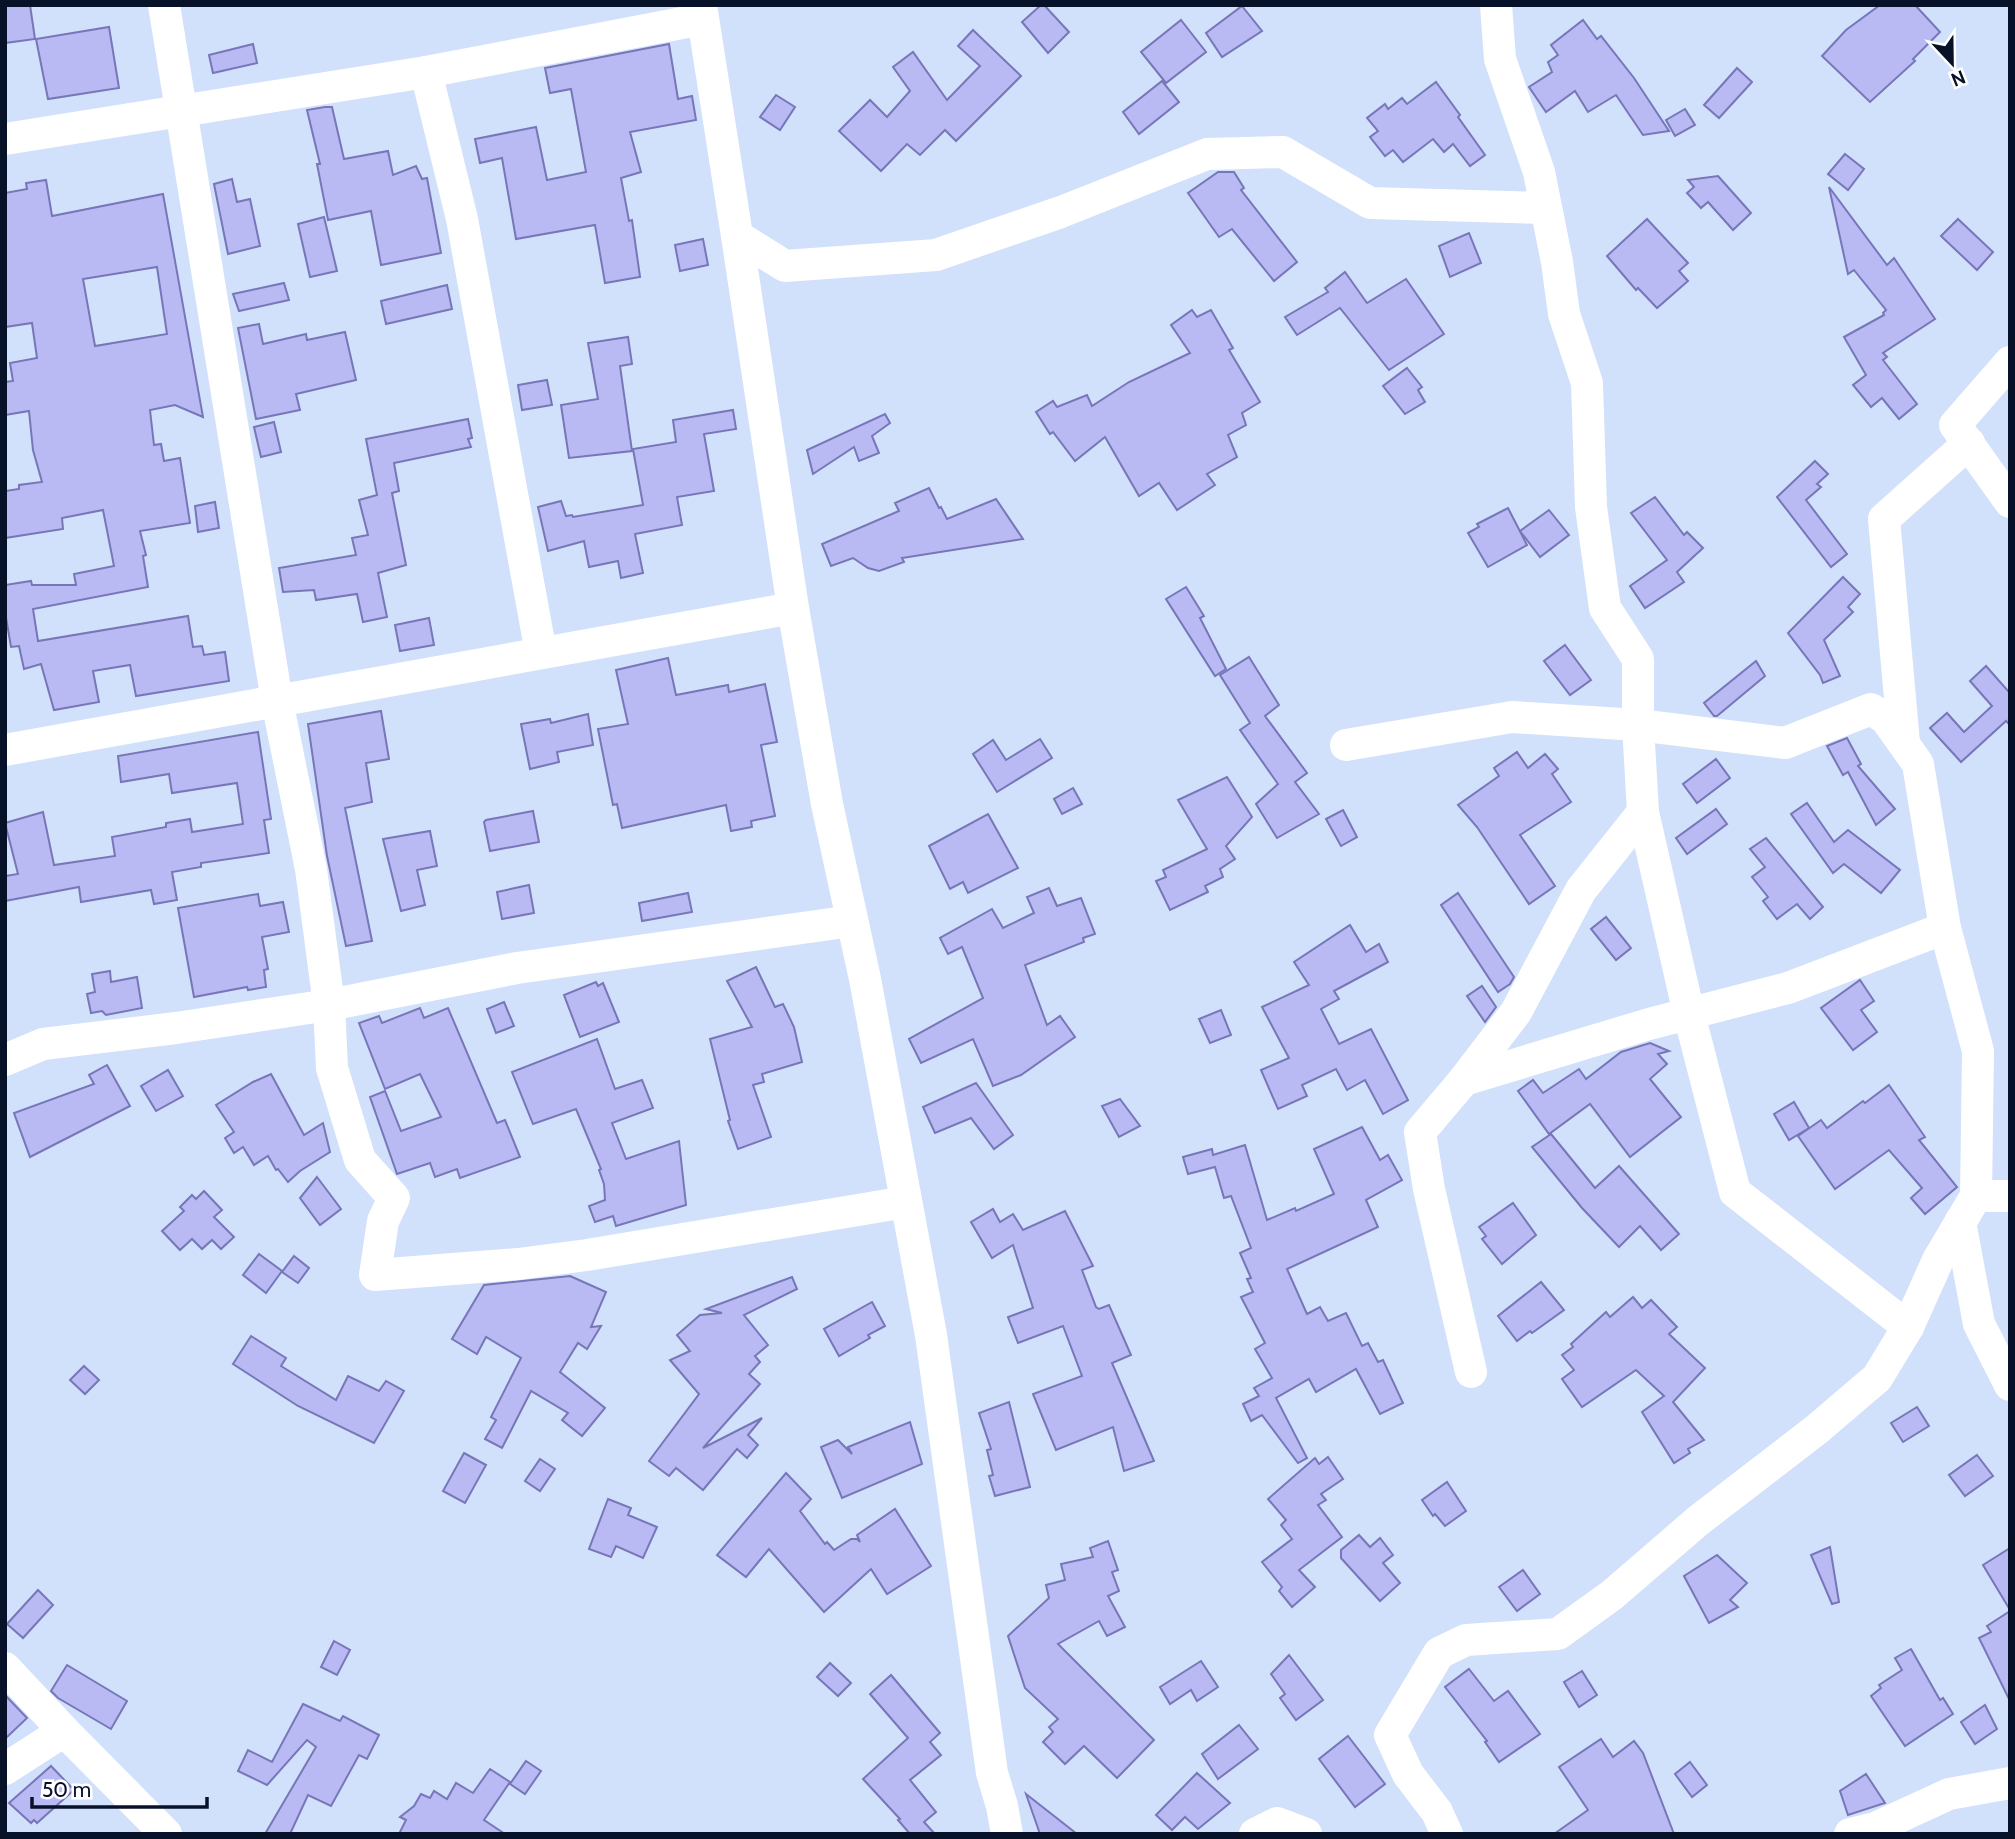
<svg xmlns="http://www.w3.org/2000/svg" width="2015" height="1839" font-family="Cabin,sans-serif">
	<style>
		.building { fill: #b9baf3; stroke: #7776b9; stroke-width: 2; fill-rule: evenodd }
		.lines { fill: none; stroke-linecap: round; stroke-linejoin: round }
		.minor { stroke: #fff; stroke-width: 32 }
	</style>
	<rect width="100%" height="100%" fill="#d1e0fb"/>
	<!-- building -->
	<g class="building">
		<path d="M5 5H30L35 39 5 43Z"/>
		<path d="M1041 5H1044L1069 32 1048 53 1022 22Z"/>
		<path d="M1880 5H1915L1940 32 1913 59 1915 61 1870 102 1822 56 1846 30Z"/>
		<path d="M1242 6 1262 31 1222 57 1206 33Z"/>
		<path d="M1181 20 1206 52 1166 83 1141 52Z"/>
		<path d="M1583 20 1597 39 1601 36 1634 78 1669 131 1643 135 1616 95 1588 112 1575 91 1546 112 1529 87 1552 72 1548 62 1558 55 1551 45Z"/>
		<path d="M109 27 119 88 48 99 36 39Z"/>
		<path d="M973 30 1021 76 956 141 945 130 920 155 907 144 881 171 839 131 870 100 887 117 910 91 893 67 913 52 947 100 980 66 958 46Z"/>
		<path d="M253 44 257 63 213 73 209 55Z"/>
		<path d="M669 44 678 99 692 96 696 120 630 132 641 172 621 178 629 221 632 220 640 277 605 283 595 225 516 239 502 158 480 163 475 139 536 127 547 180 586 172 571 89 550 93 545 68Z"/>
		<path d="M1737 68 1752 82 1719 118 1704 105Z"/>
		<path d="M1162 81 1179 102 1139 134 1123 112Z"/>
		<path d="M1436 82 1460 115 1458 117 1485 155 1470 166 1453 144 1444 152 1433 139 1403 162 1393 150 1385 156 1370 137 1378 131 1367 118 1385 104 1388 109 1402 98 1407 104Z"/>
		<path d="M776 95 795 107 780 130 760 117Z"/>
		<path d="M325 107H332L344 159 388 151 393 175 416 166 422 179 427 178 441 253 381 265 371 211 328 220 317 164H320L307 110Z"/>
		<path d="M1685 109 1695 125 1675 136 1666 120Z"/>
		<path d="M1845 154 1864 169 1848 190 1828 174Z"/>
		<path d="M1218 172H1234L1244 188 1241 190 1297 262 1274 281 1232 229 1219 237 1188 193Z"/>
		<path d="M1718 176 1751 213 1733 230 1708 202 1701 208 1687 193 1694 187 1688 180Z"/>
		<path d="M232 179 237 202 250 199 260 246 228 254 214 184Z"/>
		<path d="M46 180 52 216 163 194 203 417 175 405 150 410 154 445 161 444 164 461 180 458 190 523 140 531 146 555 143 556 148 587 33 609 38 641 188 616 193 647 202 646 204 655 225 652 229 681 136 696 130 665 93 671 99 702 54 710 41 664 24 669 19 646 11 647 5 612V585L31 581 32 585H76L74 574 114 566 103 510 62 518 63 529 5 538V491L19 489V485L42 482 33 450 29 411 5 415V382L13 381 10 363 37 358 32 323 5 327V193L27 189 26 183ZM157 267 167 334 95 346 83 279Z"/>
		<path d="M1829 187 1887 265 1894 258 1935 319 1883 353 1887 357 1883 360 1917 404 1899 419 1882 398 1871 407 1853 385 1866 375 1844 337 1884 315 1883 313 1886 310 1854 270 1848 274Z"/>
		<path d="M324 217 337 271 310 277 298 224Z"/>
		<path d="M1647 219 1688 263 1679 271 1688 281 1657 308 1638 288 1636 290 1607 256Z"/>
		<path d="M1958 219 1993 252 1977 270 1941 236Z"/>
		<path d="M1469 233 1481 263 1450 277 1439 246Z"/>
		<path d="M703 239 708 265 680 271 675 245Z"/>
		<path d="M1345 272 1367 303 1406 279 1444 334 1389 370 1340 308 1297 335 1285 317 1328 292 1325 288Z"/>
		<path d="M284 283 289 300 239 311 233 294Z"/>
		<path d="M447 285 452 309 386 324 381 301Z"/>
		<path d="M1192 310 1197 317 1211 310 1233 348 1229 350 1260 402 1242 413 1246 425 1228 435 1237 457 1207 474 1215 485 1177 510 1159 483 1139 496 1105 437 1075 461 1053 432 1050 434 1036 412 1053 401 1057 407 1087 395 1092 406 1129 382 1190 353 1171 325Z"/>
		<path d="M259 324 263 344 306 334 307 340 345 332 356 380 296 394 300 410 256 419 238 328Z"/>
		<path d="M628 337 632 364 620 366 632 451 569 458 561 405 598 399 588 343Z"/>
		<path d="M1407 368 1422 387 1418 390 1425 402 1405 414 1383 386Z"/>
		<path d="M547 380 552 405 522 410 518 385Z"/>
		<path d="M733 410 736 429 704 434 714 491 677 497 682 525 635 534 643 573 621 578 618 561 589 567 584 541 548 551 538 507 561 501 566 516 572 515 573 517 643 505 633 449 676 442 673 420Z"/>
		<path d="M885 414 890 423 872 436 879 453 859 461 854 447 813 474 807 450Z"/>
		<path d="M468 419 472 438 468 439 471 447 394 463 399 491 392 493 406 565 378 573 387 617 363 622 357 594 316 600 314 590 283 592 279 568 356 555 352 538 368 535 359 500 377 495 366 439Z"/>
		<path d="M274 422 281 452 261 457 254 427Z"/>
		<path d="M1815 461 1828 474 1817 484 1821 487 1806 500 1847 554 1831 567 1777 497Z"/>
		<path d="M929 488 939 508 941 507 947 519 996 499 1023 539 902 558 904 562 879 571 868 568 853 558 831 566 822 544 899 511 895 503Z"/>
		<path d="M1655 497 1684 535 1687 532 1703 548 1677 572 1684 582 1645 608 1630 586 1667 560 1631 513Z"/>
		<path d="M215 502 219 528 198 532 195 506Z"/>
		<path d="M1508 508 1527 545 1488 567 1468 533 1479 527 1477 524Z"/>
		<path d="M1549 510 1569 535 1540 557 1520 531Z"/>
		<path d="M1843 577 1860 594 1848 607 1853 612 1824 640 1840 676 1823 683 1820 675 1788 633Z"/>
		<path d="M1186 587 1204 616 1200 618 1226 669 1215 676 1166 599Z"/>
		<path d="M429 618 434 645 400 651 395 625Z"/>
		<path d="M1565 645 1591 680 1570 695 1544 661Z"/>
		<path d="M1249 657 1279 705 1265 716 1307 773 1295 782 1319 814 1277 838 1256 804 1278 784 1240 730 1250 723 1220 675Z"/>
		<path d="M668 658 676 695 728 685 729 692 765 684 777 742 761 745 775 816 751 821 752 827 731 831 726 805 622 828 617 804 613 805 598 729 628 724 616 670Z"/>
		<path d="M1756 661 1765 676 1717 716H1714L1704 703Z"/>
		<path d="M1986 666 2008 691 2010 690V725L2006 721 1961 762 1930 728 1947 713 1964 732 1992 706 1970 681Z"/>
		<path d="M381 711 389 759 366 763 372 802 345 808 372 941 346 946 327 856 308 724Z"/>
		<path d="M588 714 593 745 557 752 559 762 530 769 521 724 550 719 551 723Z"/>
		<path d="M258 732 271 819 264 820 269 853 201 863V867L172 872 177 900 154 904 151 890 81 902 79 887 5 901V876L18 874 5 823 43 812 54 865 115 856 112 837 166 827V823L190 819 192 832 243 824 237 783 172 793 169 774 121 782 118 756Z"/>
		<path d="M1847 738 1861 764 1858 766 1895 809 1876 825 1848 772 1843 775 1827 746Z"/>
		<path d="M1040 739 1052 758 997 792 973 754 993 740 1006 760Z"/>
		<path d="M1517 752 1528 768 1545 754 1558 769 1552 774 1571 802 1520 835 1555 886 1529 904 1477 827 1458 805 1499 776 1494 768Z"/>
		<path d="M1716 759 1730 778 1697 803 1683 784Z"/>
		<path d="M1227 777 1252 817 1226 846 1235 859 1220 869 1223 877 1205 886 1208 892 1170 910 1156 881 1166 877 1163 870 1207 849 1178 800Z"/>
		<path d="M1073 788 1082 804 1062 814 1054 799Z"/>
		<path d="M1807 803 1834 842 1848 830 1900 870 1881 893 1844 864 1833 873 1791 814Z"/>
		<path d="M1716 809 1727 824 1687 854 1676 838Z"/>
		<path d="M1343 810 1357 837 1341 846 1326 819Z"/>
		<path d="M533 811 539 842 490 851 484 822 486 820Z"/>
		<path d="M988 814 1018 868 968 893 963 882 950 889 929 846Z"/>
		<path d="M430 831 437 866 417 870 425 905 401 911 383 839Z"/>
		<path d="M1766 838 1823 907 1810 919 1797 904 1777 919 1763 901 1768 897 1752 877 1765 867 1750 849Z"/>
		<path d="M529 885 534 913 502 919 497 892Z"/>
		<path d="M1049 888 1057 906 1081 898 1095 934 1083 938 1084 942 1025 965 1047 1025 1060 1016 1075 1037 1021 1075 993 1086 973 1039 921 1063 909 1039 983 998 962 947 948 954 940 938 992 909 1003 928 1034 913 1027 897Z"/>
		<path d="M688 893 692 912 642 921 639 903Z"/>
		<path d="M1458 893 1514 977 1510 984 1498 992 1441 905Z"/>
		<path d="M258 894 260 906 283 902 289 932 262 937 268 969 264 970 266 987 248 990 247 987 194 997 178 908Z"/>
		<path d="M1606 917 1631 948 1616 960 1591 929Z"/>
		<path d="M1350 925 1366 952 1379 944 1388 962 1334 991 1339 999 1321 1009 1339 1044 1371 1029 1408 1100 1383 1114 1365 1080 1347 1090 1336 1069 1302 1085 1307 1096 1278 1109 1261 1070 1289 1058 1262 1007 1309 985 1294 962Z"/>
		<path d="M756 967 775 1007 783 1004 794 1027 802 1062 762 1074 764 1082 753 1085 771 1137 738 1149 728 1121 730 1120 710 1039 752 1027 727 981Z"/>
		<path d="M110 971 111 982 137 977 142 1008 106 1015 102 1011 91 1013 87 994 95 992 92 974Z"/>
		<path d="M1860 980 1874 1001 1861 1010 1877 1032 1853 1050 1821 1008Z"/>
		<path d="M596 982 598 986 603 983 619 1022 580 1037 564 995Z"/>
		<path d="M1482 986 1496 1007 1485 1022 1467 996Z"/>
		<path d="M504 1002 514 1026 496 1033 487 1009Z"/>
		<path d="M420 1008 424 1018 448 1008 497 1123 505 1120 520 1157 460 1178 457 1169 435 1177 430 1163 397 1174 370 1097 385 1091 401 1131 441 1117 420 1074 385 1089 359 1023 379 1016 382 1023Z"/>
		<path d="M1221 1010 1231 1035 1210 1043 1199 1019Z"/>
		<path d="M597 1039 615 1089 642 1080 653 1108 612 1123 626 1159 679 1141 686 1205 616 1226 613 1216 595 1222 589 1206 605 1200 604 1184 599 1170 601 1169 576 1109 533 1124 512 1072Z"/>
		<path d="M1650 1043 1669 1051 1658 1054 1667 1064 1650 1079 1681 1117 1630 1157 1590 1104 1549 1134 1518 1091 1533 1080 1543 1093 1579 1069 1586 1079 1621 1052Z"/>
		<path d="M107 1065 130 1106 30 1157 14 1113 94 1084 89 1075Z"/>
		<path d="M168 1070 183 1096 156 1111 141 1086Z"/>
		<path d="M271 1074 304 1135 323 1123 330 1152 300 1171 288 1182 278 1169 276 1170 268 1156 254 1165 243 1147 234 1153 225 1138 234 1132 216 1105 253 1082Z"/>
		<path d="M976 1083 1013 1135 994 1149 971 1118 935 1133 923 1107Z"/>
		<path d="M1889 1085 1925 1137 1919 1140 1957 1187 1925 1214 1911 1198 1922 1188 1889 1150 1835 1189 1798 1136 1821 1120 1827 1128 1863 1101 1865 1103Z"/>
		<path d="M1120 1099 1140 1126 1119 1137 1102 1106Z"/>
		<path d="M1794 1102 1809 1128 1789 1140 1774 1114Z"/>
		<path d="M1362 1127 1380 1160 1388 1155 1402 1180 1366 1200 1378 1227 1287 1269 1307 1314 1320 1307 1328 1321 1346 1313 1362 1346 1368 1343 1378 1362 1383 1360 1403 1403 1380 1414 1356 1369 1316 1392 1309 1379 1276 1398 1307 1458 1298 1463 1262 1415 1251 1421 1243 1404 1259 1396 1254 1388 1272 1378 1255 1349 1265 1343 1241 1297 1253 1292 1247 1279 1251 1278 1240 1253 1251 1248 1231 1196 1224 1198 1215 1167 1188 1174 1183 1157 1212 1149 1213 1155 1245 1145 1267 1220 1295 1208 1296 1211 1334 1194 1314 1149Z"/>
		<path d="M1551 1134 1595 1188 1619 1166 1679 1234 1661 1250 1640 1226 1619 1247 1582 1208 1532 1147Z"/>
		<path d="M317 1177 341 1209 320 1225 300 1198Z"/>
		<path d="M204 1191 222 1210 214 1217 234 1237 221 1249 212 1240 202 1249 192 1239 180 1250 162 1231 184 1211 180 1207 192 1195 196 1199Z"/>
		<path d="M1513 1203 1536 1235 1502 1264 1482 1239 1486 1236 1479 1227Z"/>
		<path d="M993 1209 1000 1222 1013 1214 1023 1230 1065 1211 1093 1266 1082 1270 1096 1307 1099 1309 1109 1305 1131 1355 1112 1363 1154 1461 1124 1471 1113 1427 1056 1450 1033 1394 1082 1376 1063 1326 1018 1343 1008 1317 1033 1308 1013 1245 992 1258 971 1222Z"/>
		<path d="M259 1254 282 1271 266 1293 243 1275Z"/>
		<path d="M294 1256 309 1268 298 1283 282 1272Z"/>
		<path d="M570 1276 606 1292 591 1327 601 1326 587 1349 578 1343 560 1372 605 1408 582 1436 562 1420 568 1413 531 1391 502 1448 485 1439 496 1420 491 1417 521 1358 486 1337 477 1354 452 1339 484 1285Z"/>
		<path d="M792 1277 797 1289 744 1315 768 1345 755 1356 760 1362 749 1374 760 1384 703 1448 762 1418 748 1435 758 1445 747 1458 737 1449 703 1490 676 1468 669 1476 649 1461 699 1394 670 1360 690 1351 677 1335 700 1315 722 1313 706 1309Z"/>
		<path d="M1541 1282 1564 1310 1532 1333 1530 1331 1517 1341 1498 1316Z"/>
		<path d="M1633 1297 1642 1308 1651 1300 1677 1327 1669 1334 1705 1368 1673 1402 1704 1440 1688 1449 1690 1453 1674 1463 1642 1412 1664 1396 1636 1370 1582 1407 1562 1379 1574 1370 1562 1355 1573 1347 1571 1344 1606 1312 1610 1317Z"/>
		<path d="M872 1302 885 1326 868 1335 870 1338 839 1356 824 1329Z"/>
		<path d="M251 1336 286 1358 281 1366 336 1400 348 1376 379 1391 386 1381 404 1391 374 1443 298 1406 233 1364Z"/>
		<path d="M84 1366 99 1380 85 1394 70 1380Z"/>
		<path d="M1009 1402 1030 1487 995 1496 989 1476 993 1475 987 1450 991 1449 979 1413Z"/>
		<path d="M1917 1407 1929 1426 1903 1442 1891 1423Z"/>
		<path d="M910 1422 922 1464 842 1498 821 1447 838 1440 852 1454 848 1447Z"/>
		<path d="M464 1453 486 1465 465 1503 443 1491Z"/>
		<path d="M1977 1455 1993 1476 1965 1496 1949 1475Z"/>
		<path d="M1328 1457 1343 1479 1321 1494 1326 1500 1318 1505 1342 1537 1299 1570 1315 1587 1292 1607 1279 1591 1282 1587 1262 1562 1292 1539 1281 1525 1286 1520 1268 1499 1315 1458 1319 1464Z"/>
		<path d="M540 1459 555 1469 540 1491 525 1481Z"/>
		<path d="M786 1473 811 1499 800 1511 825 1544 827 1542 834 1550 851 1539H857L860 1542 857 1535 895 1509 931 1566 887 1594 871 1569 824 1612 769 1549 746 1577 717 1555Z"/>
		<path d="M1447 1482 1466 1511 1445 1526 1435 1514 1433 1516 1422 1500Z"/>
		<path d="M608 1499 631 1508 628 1515 657 1527 643 1558 616 1546 611 1557 589 1549Z"/>
		<path d="M1359 1535 1370 1547 1380 1538 1393 1555 1383 1563 1400 1583 1380 1601 1341 1558V1550Z"/>
		<path d="M1108 1541 1118 1570 1112 1572 1119 1591 1108 1596 1125 1627 1107 1636 1099 1621 1058 1644 1154 1740 1117 1778 1084 1746 1065 1764 1043 1742 1053 1732 1049 1727 1058 1719 1025 1688 1008 1636 1049 1598 1046 1585 1065 1580 1061 1564 1093 1557 1090 1548Z"/>
		<path d="M1830 1547 1839 1602 1832 1604 1811 1555Z"/>
		<path d="M2010 1548V1610L1983 1565Z"/>
		<path d="M1717 1555 1747 1583 1730 1600 1738 1607 1709 1623 1684 1576Z"/>
		<path d="M1523 1570 1540 1594 1517 1611 1499 1587Z"/>
		<path d="M38 1590 53 1605 23 1638 7 1624Z"/>
		<path d="M2010 1611V1701L1979 1638 1991 1632 1987 1626Z"/>
		<path d="M334 1641 350 1650 337 1675 321 1667Z"/>
		<path d="M1911 1649 1940 1700 1943 1698 1953 1714 1905 1746 1871 1696 1881 1688 1879 1685 1902 1670 1895 1658Z"/>
		<path d="M1289 1655 1323 1700 1296 1720 1280 1698 1285 1694 1271 1674Z"/>
		<path d="M1201 1661 1218 1687 1197 1701 1191 1690 1170 1704 1160 1687Z"/>
		<path d="M830 1663 851 1683 838 1696 817 1677Z"/>
		<path d="M67 1665 127 1701 111 1729 58 1698 51 1691Z"/>
		<path d="M1469 1669 1494 1701 1508 1691 1540 1734 1499 1762 1485 1742 1487 1741 1445 1687Z"/>
		<path d="M1582 1671 1597 1695 1579 1707 1564 1682Z"/>
		<path d="M891 1675 940 1733 930 1742 941 1755 910 1780 936 1812 924 1822 935 1834H910L898 1820 900 1819 863 1779 908 1738 870 1694Z"/>
		<path d="M5 1695 27 1718 5 1739Z"/>
		<path d="M303 1704 340 1721 343 1716 379 1735 367 1759 359 1755 331 1806 308 1795 290 1834H265L316 1747 307 1740 267 1785 238 1771 248 1750 272 1762Z"/>
		<path d="M1985 1705 1997 1729 1975 1744 1961 1722Z"/>
		<path d="M1239 1725 1258 1749 1218 1779 1202 1754Z"/>
		<path d="M1348 1736 1385 1784 1355 1807 1319 1759Z"/>
		<path d="M1601 1739 1613 1757 1634 1741 1643 1753 1674 1834H1554L1588 1810 1559 1767Z"/>
		<path d="M526 1761 541 1771 525 1794 510 1784Z"/>
		<path d="M1690 1762 1707 1785 1692 1797 1675 1774Z"/>
		<path d="M51 1766 74 1790 37 1823 34 1820 31 1823 9 1803Z"/>
		<path d="M490 1769 510 1782 484 1820 505 1834H399L406 1820 400 1817 414 1806 421 1794 430 1798 434 1791 447 1799 456 1783 473 1793Z"/>
		<path d="M1197 1773 1230 1803 1198 1829 1185 1817 1172 1830 1156 1815Z"/>
		<path d="M1866 1774 1885 1803 1848 1815 1840 1791Z"/>
		<path d="M1026 1794 1077 1834H1040Z"/>
	</g>
	<g class="lines">
		<!-- minor -->
		<g class="minor">
			<path d="M164 5 277 701 311 869 329 1005 332 1068 360 1160 394 1198 383 1221 375 1275 518 1264 587 1255 906 1202"/>
			<path d="M701 5 737 236 785 266 936 255 1061 212 1207 154 1283 152 1370 203 1546 208"/>
			<path d="M426 72 462 219 541 653"/>
			<path d="M5 139 426 72 703 19"/>
			<path d="M737 236 793 608 827 804 865 979 931 1335 992 1773 1002 1806 1007 1834"/>
			<path d="M2010 362 1955 425 2010 502"/>
			<path d="M1904 743 1884 519 1969 443"/>
			<path d="M1346 745 1512 717 1638 725 1785 743 1871 709 1886 719 1918 764 1945 928 1978 1051 1976 1196 1938 1260 1908 1327 1877 1378 1816 1430 1699 1520 1612 1595 1558 1634 1466 1640 1439 1653 1390 1735 1408 1774 1437 1812 1447 1834"/>
			<path d="M5 750 793 608"/>
			<path d="M1643 812 1689 1014 1735 1192 1908 1327"/>
			<path d="M5 1060 43 1044 176 1028 329 1005 517 968 852 921"/>
			<path d="M1464 1080 1649 1024 1788 988 1945 928"/>
			<path d="M1976 1196H2010"/>
			<path d="M1960 1222 1979 1324 2010 1385"/>
			<path d="M1471 1372 1429 1189 1420 1132 1464 1080 1516 1012 1581 890 1643 812 1638 725V659L1605 608 1591 507 1587 383 1564 314 1557 262 1539 172 1500 59 1496 5"/>
			<path d="M5 1668 64 1731 5 1769"/>
			<path d="M64 1731 166 1834"/>
			<path d="M1255 1834 1277 1823 1306 1834"/>
			<path d="M1850 1834 1875 1828 1949 1794 2010 1783"/>
		</g>
	</g>
	<!-- border -->
	<rect width="2015" height="1839" fill="none" stroke="#071229" stroke-width="14"/>
	<!-- north arrow -->
	<g transform="translate(1952 63) rotate(158)" stroke="#ffffff" stroke-width="5" paint-order="stroke">
	<path d="M0-5L12 26L0 18L-12 26Z" fill="#071229"/>
	<text y="-10" font-size="19" font-weight="bold" text-anchor="middle" fill="#071229">N</text>
	</g>
	<!-- scale -->
	<path d="M32 1797v10h175v-10" fill="none" stroke="#071229" stroke-width="3.5"/>
	<text x="42" y="1797" font-size="21" fill="#071229" stroke="#ffffff" stroke-width="5" paint-order="stroke">50 m</text>
</svg>
